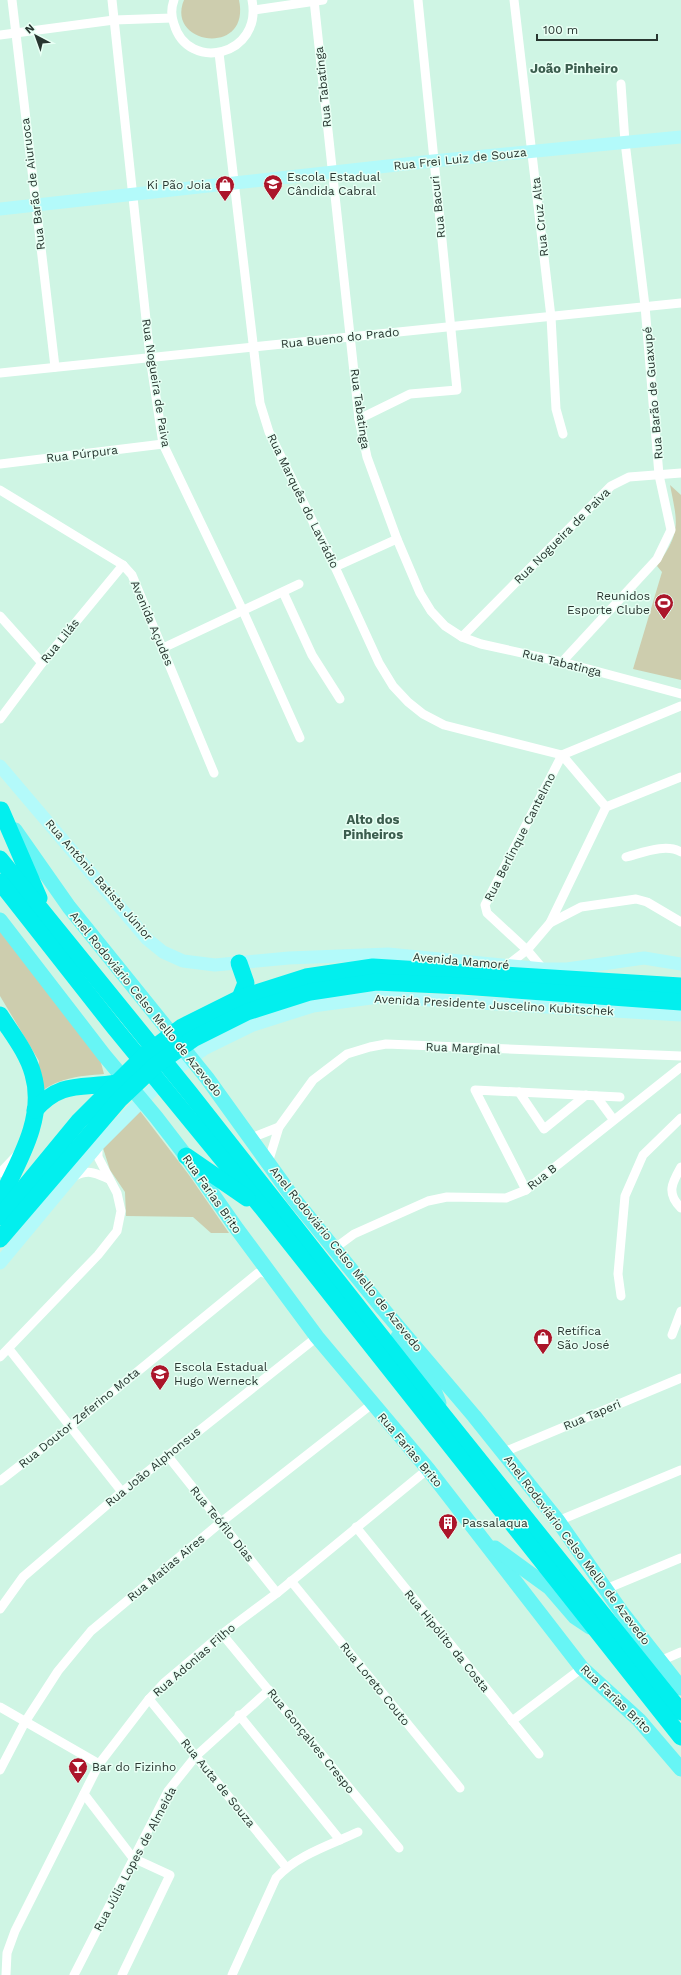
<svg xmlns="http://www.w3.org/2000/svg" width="681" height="1975" font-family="'Work Sans',sans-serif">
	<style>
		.green { fill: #cdcdae }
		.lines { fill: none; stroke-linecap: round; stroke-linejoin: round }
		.street { stroke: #fff; stroke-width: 9 }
		.secondary { stroke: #b3fafa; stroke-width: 13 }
		.primary { stroke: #67f5f5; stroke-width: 15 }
		.highway { stroke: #02efee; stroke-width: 17 }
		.labels { text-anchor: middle; stroke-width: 3; stroke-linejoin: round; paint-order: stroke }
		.street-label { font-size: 12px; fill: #283630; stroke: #e8fff4 }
		.poi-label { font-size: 12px; fill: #283630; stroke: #e8fff4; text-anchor: start }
		.neighbourhood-label { font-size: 13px; font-weight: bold; fill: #3b5d4e; stroke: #e8fff4 }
	</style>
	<rect width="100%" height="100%" fill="#cff5e4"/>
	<!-- green -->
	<g class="green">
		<path d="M184 0H239C251 57 165 45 184 0Z"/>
		<path d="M670 485 681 495V680L633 669 662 572 657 566C681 531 678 525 670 485Z"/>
		<path d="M0 920 96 1044 104 1074C79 1076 55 1078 36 1096L39 1061 0 996Z"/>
		<path d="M140 1111 189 1175 229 1233H211L193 1217 126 1216 125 1192 110 1170 103 1148Z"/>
	</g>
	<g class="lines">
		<!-- street -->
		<g class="street">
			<path d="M12 0 55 367"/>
			<path d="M112 0 150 357 163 444 243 611 300 738"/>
			<path d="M174 0C171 8 171 16 174 24 188 73 263 56 252 0"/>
			<path d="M314 0 359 419 367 457 397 539 420 593 431 611 445 626 462 637 481 644 562 662 681 694"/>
			<path d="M514 0 551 317 556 409 563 434"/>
			<path d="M254 10 323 0"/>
			<path d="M0 35 114 20 172 18"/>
			<path d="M219 53 260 403 269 432 335 567 379 663 393 686 408 702 423 714 444 725 562 755 606 807"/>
			<path d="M0 373 681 303"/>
			<path d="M359 419 410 394 457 390 418 0"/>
			<path d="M0 464 163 444"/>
			<path d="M0 490 123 565 132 575 214 773"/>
			<path d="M335 567 397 539"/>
			<path d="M283 592 312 655 340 699"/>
			<path d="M0 616 42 663"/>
			<path d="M462 637 611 486 629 477 681 473"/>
			<path d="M163 648 299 584"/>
			<path d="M562 662 657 559 671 530 659 475 645 306 625 142 621 84"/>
			<path d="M0 719 42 663 123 565"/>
			<path d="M562 755 681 706"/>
			<path d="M626 857C642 853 666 843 681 852"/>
			<path d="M550 923 581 907 636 899 647 902 681 922"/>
			<path d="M509 964 527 950 550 923 606 807 681 777"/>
			<path d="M543 969 527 950 487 913 485 905 562 755"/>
			<path d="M519 1092 544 1129 586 1095"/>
			<path d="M596 1096 613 1119"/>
			<path d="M251 1138 279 1127"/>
			<path d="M268 1163 279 1127 313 1080 347 1054 370 1047 386 1044 681 1056"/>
			<path d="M681 1167C672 1183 666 1193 681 1208"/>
			<path d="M0 1173 17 1155"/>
			<path d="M75 1176C89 1169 95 1173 109 1179"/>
			<path d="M526 1190 475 1090 620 1097"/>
			<path d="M335 1248 354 1234 428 1201 447 1197 506 1198 526 1190 681 1067"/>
			<path d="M621 1296 618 1274 625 1196 643 1155 681 1118"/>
			<path d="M672 1335 681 1311"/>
			<path d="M9 1349 122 1492"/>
			<path d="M0 1357 98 1255 117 1231 121 1211 117 1193 98 1157V1145"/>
			<path d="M504 1452 681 1378"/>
			<path d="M167 1455 277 1593"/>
			<path d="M0 1481 71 1426 258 1273 262 1272 270 1276"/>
			<path d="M558 1521 681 1470"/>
			<path d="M356 1527 539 1754"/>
			<path d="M291 1581 460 1788"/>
			<path d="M606 1589 681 1558"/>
			<path d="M0 1609 23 1577 122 1492 317 1337"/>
			<path d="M222 1634 399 1848"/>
			<path d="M660 1661 681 1652"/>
			<path d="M149 1699 286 1867"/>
			<path d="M0 1707 99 1764"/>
			<path d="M239 1715 340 1840"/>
			<path d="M512 1721 582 1668"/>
			<path d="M0 1770 25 1722 58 1671 91 1631 220 1523 372 1404"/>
			<path d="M84 1794 133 1858 170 1875 122 1975"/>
			<path d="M6 1975 7 1953 15 1931 99 1764 149 1699 164 1683 222 1634 277 1593 428 1469"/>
			<path d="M74 1975 168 1791 196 1756 269 1690"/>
			<path d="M232 1975 276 1878C297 1855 330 1845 358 1832"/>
		</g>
		<!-- secondary -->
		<g class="secondary">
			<path d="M0 209 433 161 681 137"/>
			<path d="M0 766 147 939 163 952 183 961 215 965 289 958 388 954 543 969H567L644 958 681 964"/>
			<path d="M0 1263 98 1145 166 1077 204 1049 253 1025 313 1006 378 997 681 1015"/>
		</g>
		<!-- primary -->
		<g class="primary">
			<path d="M15 830 69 907 207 1078 294 1199 383 1309 474 1416 558 1521 623 1614 681 1688"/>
			<path d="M0 920 104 1055 156 1117 186 1156 237 1229 317 1337 428 1469 582 1668 639 1720 681 1769"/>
			<path d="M398 1337 434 1390 439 1403"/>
			<path d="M495 1548 550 1588 575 1617 590 1627"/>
		</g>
		<!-- highway -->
		<g class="highway">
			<path d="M1 810 39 898"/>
			<path d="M0 859 189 1092 443 1415 681 1712"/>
			<path d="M0 882 114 1027 264 1210 681 1737"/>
			<path d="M239 963 246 983 240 998"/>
			<path d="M0 1015C12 1034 27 1052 33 1074 46 1118 18 1162 0 1200"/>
			<path d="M35 1110C62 1080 81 1089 117 1083"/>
			<path d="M186 1156 247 1198"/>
			<path d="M0 1217 79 1121 147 1053 182 1027 240 998 306 977 373 967 681 986"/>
			<path d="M0 1239 120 1099 156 1065 193 1039 247 1012 310 992 376 982 462 986 681 1002"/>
		</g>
	</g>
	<!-- icons -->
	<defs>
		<g id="school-pin" transform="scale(1)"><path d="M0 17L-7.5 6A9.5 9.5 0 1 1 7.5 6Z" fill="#ab152a" stroke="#e8fff4"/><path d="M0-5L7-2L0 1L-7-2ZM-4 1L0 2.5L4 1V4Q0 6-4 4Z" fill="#fff"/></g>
		<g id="shop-pin" transform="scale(1)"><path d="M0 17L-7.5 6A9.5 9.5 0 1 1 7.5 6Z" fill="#ab152a" stroke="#e8fff4"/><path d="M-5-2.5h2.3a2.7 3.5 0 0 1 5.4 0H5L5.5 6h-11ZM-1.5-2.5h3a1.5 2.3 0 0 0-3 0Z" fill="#fff"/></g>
		<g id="stadium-pin" transform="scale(1)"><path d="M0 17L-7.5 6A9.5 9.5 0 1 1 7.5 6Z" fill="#ab152a" stroke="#e8fff4"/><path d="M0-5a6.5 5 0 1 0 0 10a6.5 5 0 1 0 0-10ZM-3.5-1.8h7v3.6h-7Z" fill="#fff"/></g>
		<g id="building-pin" transform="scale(1)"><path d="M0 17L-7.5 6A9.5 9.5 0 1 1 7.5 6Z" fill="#ab152a" stroke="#e8fff4"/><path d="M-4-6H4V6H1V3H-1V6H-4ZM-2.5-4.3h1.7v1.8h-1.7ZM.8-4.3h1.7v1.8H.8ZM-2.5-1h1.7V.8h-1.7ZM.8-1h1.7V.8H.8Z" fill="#fff"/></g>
		<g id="bar-pin" transform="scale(1)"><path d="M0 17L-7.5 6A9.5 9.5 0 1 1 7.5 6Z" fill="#ab152a" stroke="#e8fff4"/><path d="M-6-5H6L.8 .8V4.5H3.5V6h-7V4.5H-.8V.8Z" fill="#fff"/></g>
	</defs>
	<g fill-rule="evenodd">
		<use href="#school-pin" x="273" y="184"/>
		<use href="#shop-pin" x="225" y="185"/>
		<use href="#stadium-pin" x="664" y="603"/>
		<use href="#shop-pin" x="543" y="1338"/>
		<use href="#school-pin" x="160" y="1374"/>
		<use href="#building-pin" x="448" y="1523"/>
		<use href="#bar-pin" x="78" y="1767"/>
	</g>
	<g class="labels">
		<!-- street labels -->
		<g class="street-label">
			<text transform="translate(323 87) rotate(-96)" y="4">Rua Tabatinga</text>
			<text transform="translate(460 159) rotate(-6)" y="4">Rua Frei Luiz de Souza</text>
			<text transform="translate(33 184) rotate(-97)" y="4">Rua Barão de Aiuruoca</text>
			<text transform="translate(438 207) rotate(-96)" y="4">Rua Bacuri</text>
			<text transform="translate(540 217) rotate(-96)" y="4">Rua Cruz Alta</text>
			<text transform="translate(340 338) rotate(-6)" y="4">Rua Bueno do Prado</text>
			<text transform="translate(156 383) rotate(81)" y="4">Rua Nogueira de Paiva</text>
			<text transform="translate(653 393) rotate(-95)" y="4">Rua Barão de Guaxupé</text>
			<text transform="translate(360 409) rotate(82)" y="4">Rua Tabatinga</text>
			<text transform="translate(82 454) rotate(-7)" y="4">Rua Púrpura</text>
			<text transform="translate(303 501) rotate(64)" y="4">Rua Marquês do Lavrádio</text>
			<text transform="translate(562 536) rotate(-45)" y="4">Rua Nogueira de Paiva</text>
			<text transform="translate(152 623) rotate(67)" y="4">Avenida Açudes</text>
			<text transform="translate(60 641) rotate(-51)" y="4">Rua Lilás</text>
			<text transform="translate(562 663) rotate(14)" y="4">Rua Tabatinga</text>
			<text transform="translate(520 837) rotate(-63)" y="4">Rua Berlinque Cantelmo</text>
			<text transform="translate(99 880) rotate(49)" y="4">Rua Antônio Batista Júnior</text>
			<text transform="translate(461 961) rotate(5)" y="4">Avenida Mamoré</text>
			<text transform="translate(146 1004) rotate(51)" y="4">Anel Rodoviário Celso Mello de Azevedo</text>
			<text transform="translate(494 1005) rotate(3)" y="4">Avenida Presidente Juscelino Kubitschek</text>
			<text transform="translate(463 1048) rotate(2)" y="4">Rua Marginal</text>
			<text transform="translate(542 1177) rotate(-38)" y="4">Rua B</text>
			<text transform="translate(212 1194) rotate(55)" y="4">Rua Farias Brito</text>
			<text transform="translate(346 1259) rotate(51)" y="4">Anel Rodoviário Celso Mello de Azevedo</text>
			<text transform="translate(592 1415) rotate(-23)" y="4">Rua Taperi</text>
			<text transform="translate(79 1418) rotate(-39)" y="4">Rua Doutor Zeferino Mota</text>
			<text transform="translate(410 1450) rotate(50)" y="4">Rua Farias Brito</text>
			<text transform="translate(153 1467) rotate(-39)" y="4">Rua João Alphonsus</text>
			<text transform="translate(222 1524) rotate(51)" y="4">Rua Teófilo Dias</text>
			<text transform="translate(577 1550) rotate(53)" y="4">Anel Rodoviário Celso Mello de Azevedo</text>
			<text transform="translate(166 1568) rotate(-40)" y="4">Rua Matias Aires</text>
			<text transform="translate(447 1641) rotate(51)" y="4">Rua Hipólito da Costa</text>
			<text transform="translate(194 1660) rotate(-41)" y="4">Rua Adonias Filho</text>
			<text transform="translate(375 1684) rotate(51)" y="4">Rua Loreto Couto</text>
			<text transform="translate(616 1699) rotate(44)" y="4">Rua Farias Brito</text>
			<text transform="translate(311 1741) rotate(51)" y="4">Rua Gonçalves Crespo</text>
			<text transform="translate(218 1783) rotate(51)" y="4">Rua Auta de Souza</text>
			<text transform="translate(135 1859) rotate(-62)" y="4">Rua Júlia Lopes de Almeida</text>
		</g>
		<!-- poi labels -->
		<g class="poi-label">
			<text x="287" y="181">Escola Estadual<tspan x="287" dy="14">Cândida Cabral</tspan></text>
			<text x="211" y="189" text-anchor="end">Ki Pão Joia</text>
			<text x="650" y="600" text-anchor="end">Reunidos<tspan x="650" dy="14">Esporte Clube</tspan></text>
			<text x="557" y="1335">Retífica<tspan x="557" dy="14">São José</tspan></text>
			<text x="174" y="1371">Escola Estadual<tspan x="174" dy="14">Hugo Werneck</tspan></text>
			<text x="462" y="1527">Passalaqua</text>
			<text x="92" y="1771">Bar do Fizinho</text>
		</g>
		<!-- neighbourhood labels -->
		<g class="neighbourhood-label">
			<text x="574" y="73">João Pinheiro</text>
			<text x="373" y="824">Alto dos<tspan x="373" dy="15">Pinheiros</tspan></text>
		</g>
	</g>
	<!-- north arrow -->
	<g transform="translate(36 36) rotate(319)" stroke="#e8fff4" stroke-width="3" paint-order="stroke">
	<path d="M0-3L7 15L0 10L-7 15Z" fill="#283630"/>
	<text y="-6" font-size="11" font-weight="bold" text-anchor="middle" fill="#283630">N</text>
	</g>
	<!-- scale -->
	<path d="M537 34v6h120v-6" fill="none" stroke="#283630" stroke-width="2"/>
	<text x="543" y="34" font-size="12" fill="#283630" stroke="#e8fff4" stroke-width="3" paint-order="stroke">100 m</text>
</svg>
